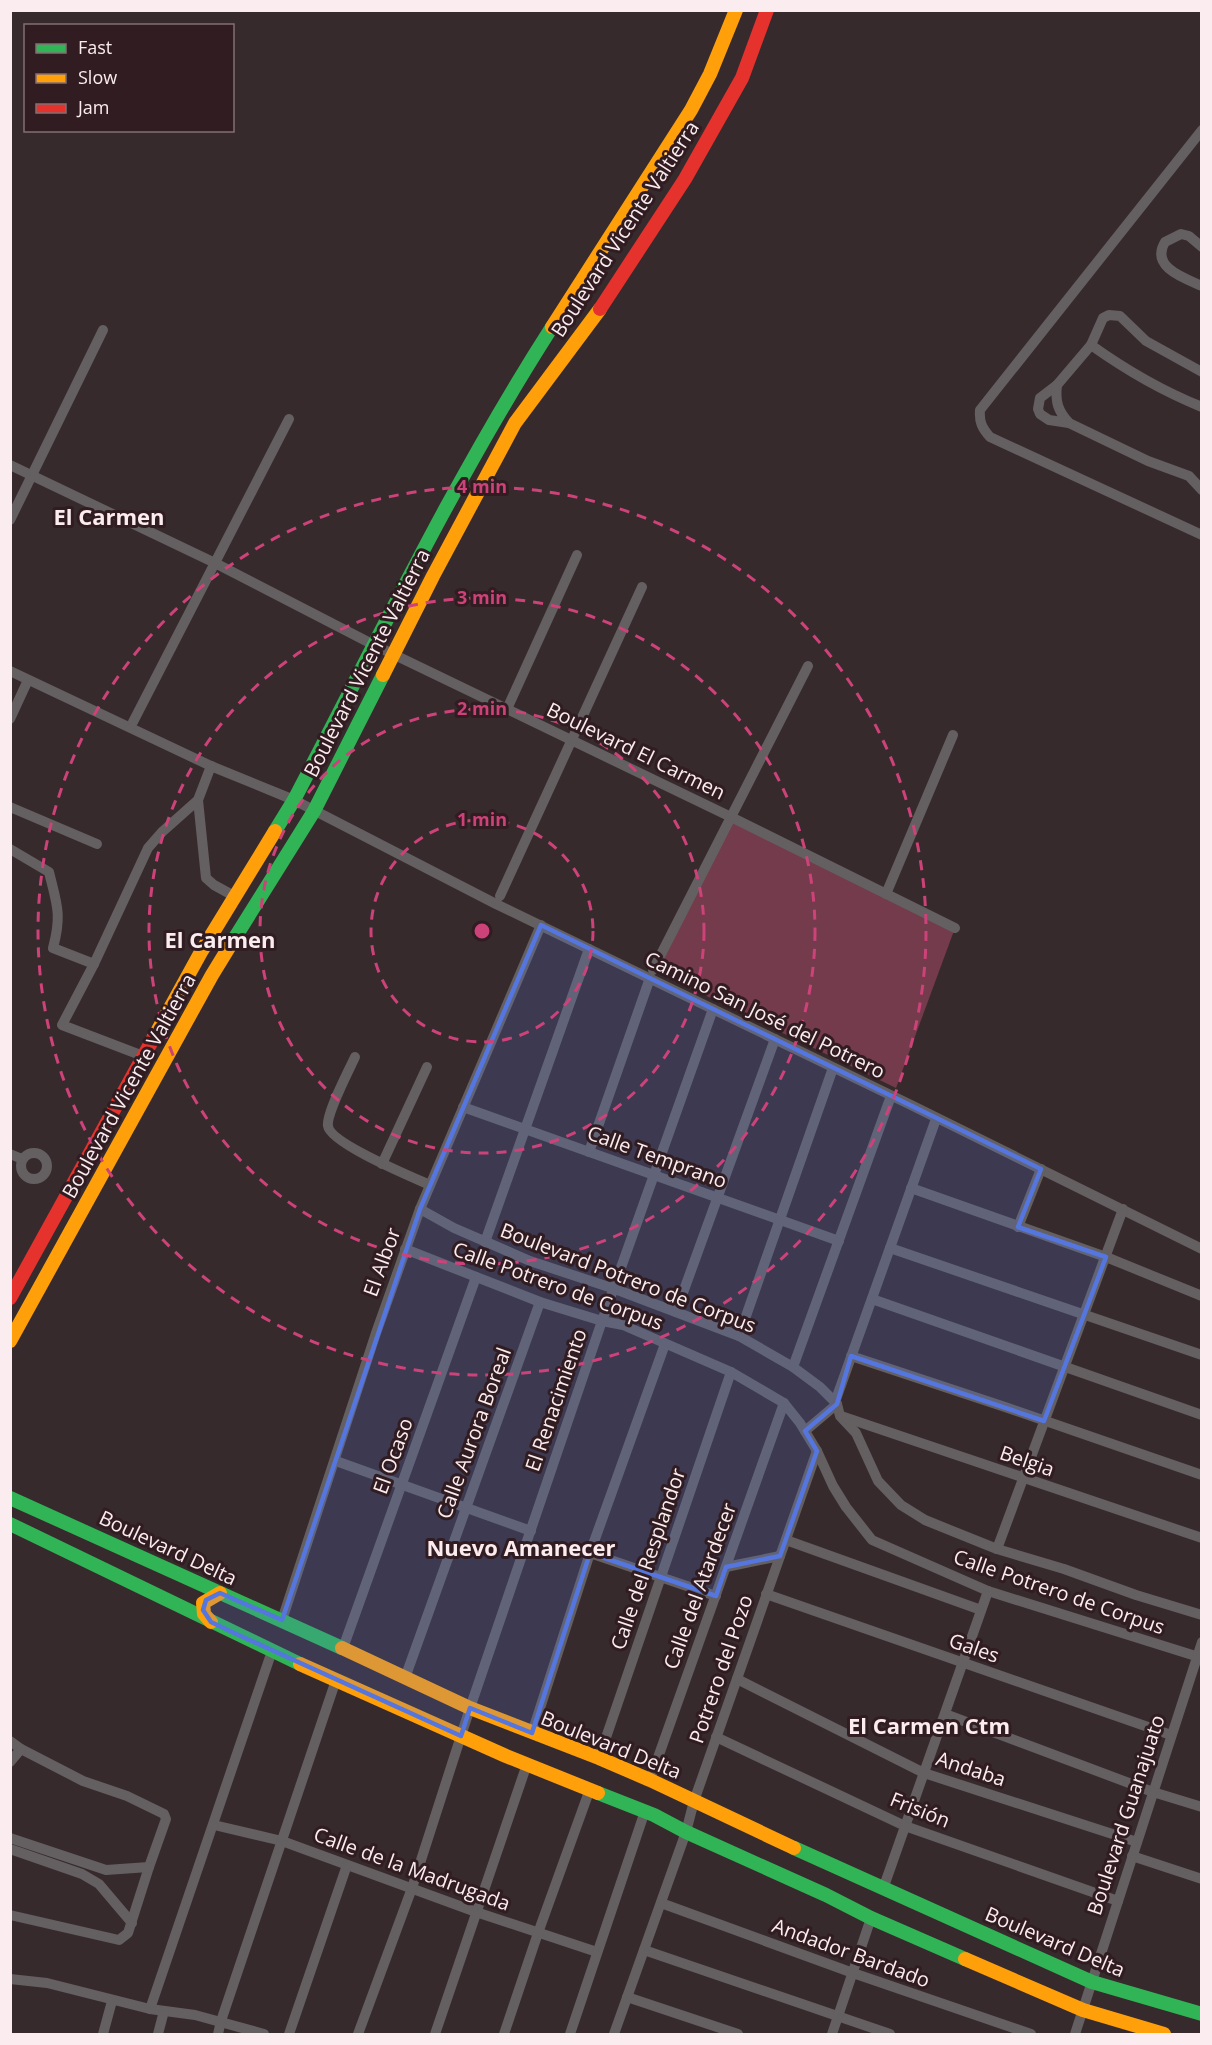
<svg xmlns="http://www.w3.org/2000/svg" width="1212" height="2045" font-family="'Open Sans',sans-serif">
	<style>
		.green { fill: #733b4b }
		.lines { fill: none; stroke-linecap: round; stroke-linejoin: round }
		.street { stroke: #645f60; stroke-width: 10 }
		.fast { stroke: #30b455; stroke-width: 14 }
		.slow { stroke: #ff9f0a; stroke-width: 14 }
		.jam { stroke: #e5322d; stroke-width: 14 }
		.marked { fill: #5476de; fill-opacity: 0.2; stroke: #5476de; stroke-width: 4.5; stroke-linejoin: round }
		.ring { fill: none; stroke: #cd4279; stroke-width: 3; stroke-dasharray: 10 8 }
		.labels { text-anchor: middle; stroke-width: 6; stroke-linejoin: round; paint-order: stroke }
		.street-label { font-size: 20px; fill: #faecef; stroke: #301c21 }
		.quarter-label { font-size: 22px; font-weight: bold; fill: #faecef; stroke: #301c21 }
		.centre { fill: #cd4279; stroke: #301c21; stroke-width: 3 }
		.ring-label { font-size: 18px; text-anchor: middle; font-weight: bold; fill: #cd4279; stroke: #301c21; stroke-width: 6; stroke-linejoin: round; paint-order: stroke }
	</style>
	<rect width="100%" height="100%" fill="#362a2d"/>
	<!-- green -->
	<path class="green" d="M731 817 955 928 896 1088 653 970Z"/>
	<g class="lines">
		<!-- street -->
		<g class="street">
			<path d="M1202 130 980 410C979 422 982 428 990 437L1202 535"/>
			<path d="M1202 247 1189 236 1181 234 1165 242C1150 267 1184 278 1202 286"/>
			<path d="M1091 345C1126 370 1162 391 1202 407"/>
			<path d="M1202 372 1146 341 1120 316 1109 315 1103 318 1091 345 1057 385 1040 398 1038 409 1040 414 1049 420 1069 423 1148 461 1189 476 1202 490"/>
			<path d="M1057 385C1055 402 1058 411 1069 423"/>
			<path d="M10 465 215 563 374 645 731 817 955 928"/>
			<path d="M10 520 103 330"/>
			<path d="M10 671 211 766 294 800 496 904 911 1105 1202 1249"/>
			<path d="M507 709 577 555"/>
			<path d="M10 719 28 680"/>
			<path d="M133 722 289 419"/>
			<path d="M198 800 206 878 214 885 234 896"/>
			<path d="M10 807 97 844"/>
			<path d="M10 849 49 872C57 905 62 914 53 948L94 964"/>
			<path d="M886 894 953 735"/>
			<path d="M500 896 642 587"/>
			<path d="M653 970 808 666"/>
			<path d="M143 1056 62 1025 94 964 148 848 162 832 198 800 211 766"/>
			<path d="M355 1057C349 1070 326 1114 328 1126 330 1143 412 1177 430 1185"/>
			<path d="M463 1107 839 1241"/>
			<path d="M589 1152 650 978"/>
			<circle cx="34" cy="1166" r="13"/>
			<path d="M10 1154 22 1159"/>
			<path d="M382 1164 427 1067"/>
			<path d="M911 1188 1106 1257 1202 1296"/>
			<path d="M420 1209 454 1228 530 1261 615 1289 739 1336 793 1367 820 1387 837 1404 840 1416 856 1433 878 1481 901 1505 925 1520 997 1549 1064 1569 1136 1595 1202 1615"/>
			<path d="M1018 1227 1041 1169"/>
			<path d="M485 1242 589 949"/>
			<path d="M890 1248 1202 1355"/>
			<path d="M405 1249 540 1302 602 1321 623 1325 731 1372 784 1403 800 1423 817 1451 833 1486 846 1507 872 1540 988 1591 1202 1658"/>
			<path d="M872 1299 1202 1415"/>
			<path d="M676 1312 775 1039"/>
			<path d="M739 1336 833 1068"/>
			<path d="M851 1356 1005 1407 1202 1475"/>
			<path d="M793 1367 891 1096"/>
			<path d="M835 1402 936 1119"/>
			<path d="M841 1416 1202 1538"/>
			<path d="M805 1431 837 1404"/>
			<path d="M336 1461 531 1531"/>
			<path d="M786 1540 981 1610"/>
			<path d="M997 1549 1123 1209"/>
			<path d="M590 1553 716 1596"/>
			<path d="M726 1567 780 1556"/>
			<path d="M766 1594 1171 1735"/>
			<path d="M282 1620 376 1333 420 1209 541 925"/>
			<path d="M343 1648 476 1277"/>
			<path d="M405 1678 540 1302"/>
			<path d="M737 1679 924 1773 1137 1842"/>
			<path d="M945 1714 1153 1792 1202 1807"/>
			<path d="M532 1733 590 1553 665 1344"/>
			<path d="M716 1737 905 1826 1118 1901"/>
			<path d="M10 1741 21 1749 83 1781 127 1796 164 1814 166 1819 149 1867 128 1933 119 1940 10 1915"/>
			<path d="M599 1758 731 1372"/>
			<path d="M10 1762 21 1749"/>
			<path d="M650 1780 784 1403"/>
			<path d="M214 1825 282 1841 476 1912 597 1952"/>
			<path d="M10 1838 106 1870 149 1867"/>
			<path d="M10 1849 82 1874 99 1884 132 1923"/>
			<path d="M1132 1856 1202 1879"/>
			<path d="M883 1889 988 1591"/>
			<path d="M661 1903 853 1973 1031 2034"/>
			<path d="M644 1950 890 2034"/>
			<path d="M10 1979 47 1983 150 2009 195 2015 264 2034"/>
			<path d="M627 1997 738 2034"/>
			<path d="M150 2009 272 1651"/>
			<path d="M103 2034 112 2001"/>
			<path d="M158 2034 164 2011"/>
			<path d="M218 2034 221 2021 336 1680"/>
			<path d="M289 2034 347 1865"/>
			<path d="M358 2034 412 1888 470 1708 602 1321 713 1009"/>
			<path d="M435 2034 527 1764"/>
			<path d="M504 2034 538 1933 590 1789"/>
			<path d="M570 2034 645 1811"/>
			<path d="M614 2034 686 1832 694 1801 817 1451"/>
			<path d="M832 2034 871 1918"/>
			<path d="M1075 2034 1202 1642"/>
		</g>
		<!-- fast -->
		<g class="fast">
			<path d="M275 831 294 800C377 641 455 478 552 327"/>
			<path d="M231 944 314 811 383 675"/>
			<path d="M10 1498 342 1648"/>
			<path d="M10 1524 300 1664"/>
			<path d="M598 1793 654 1815 686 1832 826 1895 871 1918 965 1959"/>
			<path d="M794 1848 1092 1982 1202 2014"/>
		</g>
		<!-- slow -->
		<g class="slow">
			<path d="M552 327 691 110 710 74 736 10"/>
			<path d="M383 675 433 576 515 423 600 309"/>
			<path d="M153 1039 201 952 275 831"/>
			<path d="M10 1341 212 975 231 944"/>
			<path d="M211 1622 204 1614 203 1603 220 1593"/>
			<path d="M342 1648 470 1708 599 1758 650 1780 794 1848"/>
			<path d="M300 1664 506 1756 598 1793"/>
			<path d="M965 1959 1083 2010 1164 2034"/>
		</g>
		<!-- jam -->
		<g class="jam">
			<path d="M600 309 685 179 742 78 767 10"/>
			<path d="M10 1298 153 1039"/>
		</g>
	</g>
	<!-- marked area -->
	<path class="marked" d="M541 925 1041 1169 1018 1227 1106 1257 1044 1421 851 1356 837 1404 805 1431 817 1451 780 1556 726 1567 716 1596 590 1553 532 1733 470 1708 461 1736 234 1633 211 1622 203 1610 206 1600 220 1593 282 1620 420 1209Z"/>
	<!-- distance rings -->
	<g class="ring">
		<circle cx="482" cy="931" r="111"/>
		<circle cx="482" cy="931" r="222"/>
		<circle cx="482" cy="931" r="333"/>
		<circle cx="482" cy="931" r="444"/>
	</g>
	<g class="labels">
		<!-- street labels -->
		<g class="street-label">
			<text transform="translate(625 229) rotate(-57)" y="7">Boulevard Vicente Valtierra</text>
			<text transform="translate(367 663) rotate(-63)" y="7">Boulevard Vicente Valtierra</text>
			<text transform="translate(636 751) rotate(26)" y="7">Boulevard El Carmen</text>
			<text transform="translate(765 1015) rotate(26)" y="7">Camino San José del Potrero</text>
			<text transform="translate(129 1086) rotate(-61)" y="7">Boulevard Vicente Valtierra</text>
			<text transform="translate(657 1157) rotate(20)" y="7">Calle Temprano</text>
			<text transform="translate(382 1262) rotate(-70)" y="7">El Albor</text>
			<text transform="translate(628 1278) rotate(21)" y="7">Boulevard Potrero de Corpus</text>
			<text transform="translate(558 1286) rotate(20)" y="7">Calle Potrero de Corpus</text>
			<text transform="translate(556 1400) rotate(-71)" y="7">El Renacimiento</text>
			<text transform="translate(474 1433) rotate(-70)" y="7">Calle Aurora Boreal</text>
			<text transform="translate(393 1456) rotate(-70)" y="7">El Ocaso</text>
			<text transform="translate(1027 1461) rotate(19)" y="7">Belgia</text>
			<text transform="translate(168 1548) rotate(25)" y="7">Boulevard Delta</text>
			<text transform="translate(648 1559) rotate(-71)" y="7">Calle del Resplandor</text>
			<text transform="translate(700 1586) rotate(-70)" y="7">Calle del Atardecer</text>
			<text transform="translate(1059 1592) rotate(19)" y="7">Calle Potrero de Corpus</text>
			<text transform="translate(974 1648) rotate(19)" y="7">Gales</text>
			<text transform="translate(721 1669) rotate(-71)" y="7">Potrero del Pozo</text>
			<text transform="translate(611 1745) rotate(22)" y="7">Boulevard Delta</text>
			<text transform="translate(971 1769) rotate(18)" y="7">Andaba</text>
			<text transform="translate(920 1810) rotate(22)" y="7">Frisión</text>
			<text transform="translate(1126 1815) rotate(-72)" y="7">Boulevard Guanajuato</text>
			<text transform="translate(412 1869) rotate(20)" y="7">Calle de la Madrugada</text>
			<text transform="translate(1055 1942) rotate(23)" y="7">Boulevard Delta</text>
			<text transform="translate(851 1953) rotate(20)" y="7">Andador Bardado</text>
		</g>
		<!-- quarter labels -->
		<g class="quarter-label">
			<text x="109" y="525">El Carmen</text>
			<text x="220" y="948">El Carmen</text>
			<text x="521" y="1556">Nuevo Amanecer</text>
			<text x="929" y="1734">El Carmen Ctm</text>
		</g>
	</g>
	<circle cx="482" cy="931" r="9" class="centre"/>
	<g class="ring-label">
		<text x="482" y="493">4 min</text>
		<text x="482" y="604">3 min</text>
		<text x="482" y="715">2 min</text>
		<text x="482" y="826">1 min</text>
	</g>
	<!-- border -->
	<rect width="1212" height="2045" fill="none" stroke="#faecef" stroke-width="24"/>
	<!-- legend -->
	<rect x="24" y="24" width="210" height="108" fill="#301c21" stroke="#816f73" stroke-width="1.5"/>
	<rect x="36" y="44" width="30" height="9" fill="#30b455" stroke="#816f73" stroke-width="1.5"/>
	<text x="78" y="54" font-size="18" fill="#faecef">Fast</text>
	<rect x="36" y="74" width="30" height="9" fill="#ff9f0a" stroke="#816f73" stroke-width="1.5"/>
	<text x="78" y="84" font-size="18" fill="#faecef">Slow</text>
	<rect x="36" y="104" width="30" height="9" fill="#e5322d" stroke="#816f73" stroke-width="1.5"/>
	<text x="78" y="114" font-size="18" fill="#faecef">Jam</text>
</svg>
